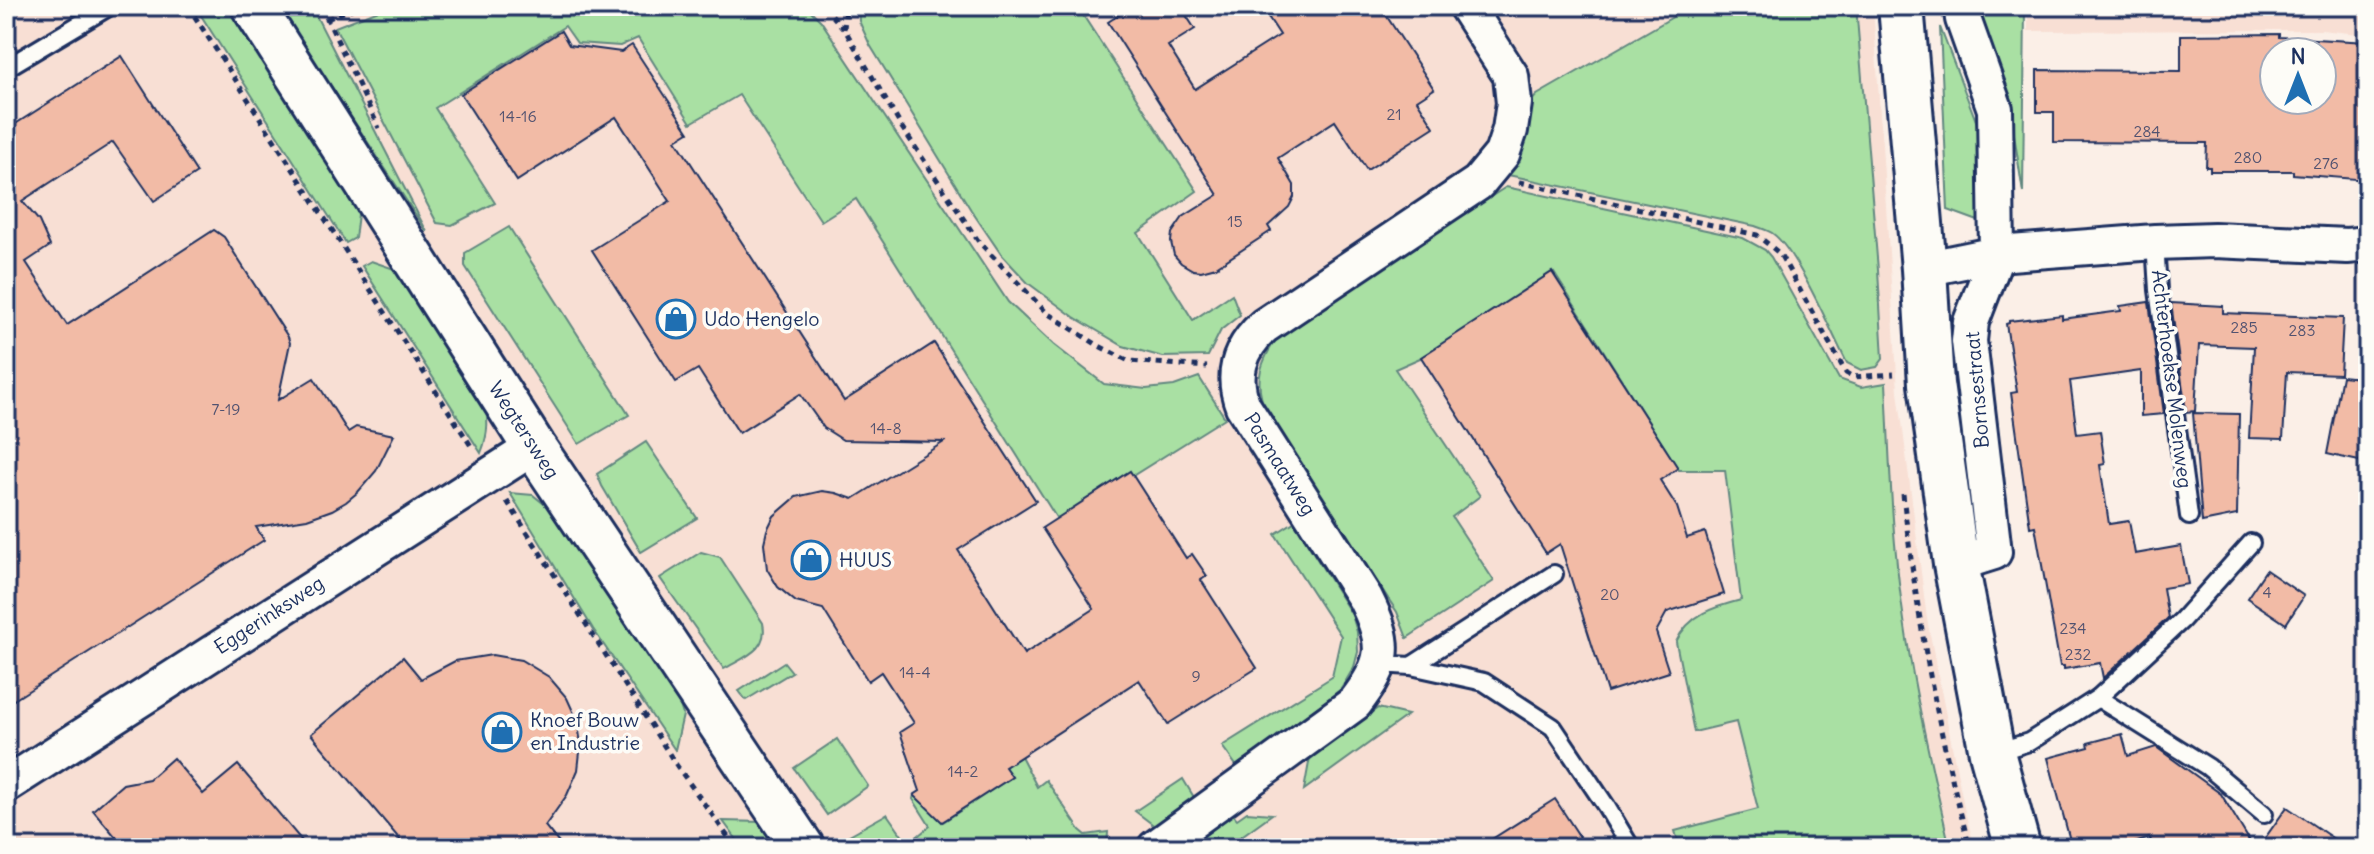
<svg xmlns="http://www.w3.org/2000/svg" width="2374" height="854" font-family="Delius,sans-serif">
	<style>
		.built { fill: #f8dfd4 }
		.green { fill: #a9e0a3; stroke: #628880; stroke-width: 2 }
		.building { fill: #f2bba6; stroke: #1b2f5e; stroke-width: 2; fill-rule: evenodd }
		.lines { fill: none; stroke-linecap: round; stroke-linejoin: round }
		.service-casing { stroke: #1b2f5e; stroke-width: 22 }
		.minor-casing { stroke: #1b2f5e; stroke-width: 40 }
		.tertiary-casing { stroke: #1b2f5e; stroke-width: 48 }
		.primary-casing { stroke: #1b2f5e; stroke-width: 50 }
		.path { stroke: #1b2f5e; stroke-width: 5; stroke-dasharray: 6 6; stroke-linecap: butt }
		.service { stroke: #fdfcf7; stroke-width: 16 }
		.minor { stroke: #fdfcf7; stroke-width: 34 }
		.tertiary { stroke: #fdfcf7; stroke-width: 42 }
		.primary { stroke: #fdfcf7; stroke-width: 44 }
		.labels { text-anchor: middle; stroke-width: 7; stroke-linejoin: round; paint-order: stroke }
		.number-label { font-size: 16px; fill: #515270 }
		.poi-label { font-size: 20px; fill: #1b2f5e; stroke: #fdfcf7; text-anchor: start }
		.street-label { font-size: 20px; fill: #1b2f5e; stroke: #fdfcf7 }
	</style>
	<rect width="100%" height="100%" fill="#fbefe7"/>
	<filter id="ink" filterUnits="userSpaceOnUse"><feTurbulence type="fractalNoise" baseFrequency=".0125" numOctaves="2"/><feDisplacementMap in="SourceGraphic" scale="16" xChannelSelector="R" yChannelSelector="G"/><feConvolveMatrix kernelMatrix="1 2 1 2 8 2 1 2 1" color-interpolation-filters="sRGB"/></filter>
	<g filter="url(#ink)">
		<!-- built -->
		<g class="built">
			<path d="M6 6H1873L1898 391 1927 619 1965 812 1975 848H6Z"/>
			<path d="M2028 6H2368V35L2321 30 2028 31Z"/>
		</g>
		<!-- green -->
		<g class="green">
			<path d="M195 6H231L359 206 355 238 346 243Z"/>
			<path d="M278 6H311L427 232Z"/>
			<path d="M389 6H806L821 21 1008 302 1054 345 1104 384 1146 389 1174 386 1199 377 1225 418 1059 522 856 199 821 221 739 95 691 123 638 38 620 46 577 43 565 26 435 108 495 203 452 225 437 223 335 27Z"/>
			<path d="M858 6H1077L1197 191 1138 233 1193 320 1232 294 1240 315 1221 330 1208 356 1163 357 1123 346 1074 317 1028 283 1001 254 971 210 870 45 859 21Z"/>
			<path d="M1692 6H1856L1878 270 1883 359 1877 367 1861 370 1847 363C1832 334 1796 249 1772 233 1767 230 1760 228 1755 226L1508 175C1526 148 1526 136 1528 105L1537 95Z"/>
			<path d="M1968 6H2025L2023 193 2012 121Z"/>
			<path d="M1940 27 1981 134 1988 208 1978 221 1948 210Z"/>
			<path d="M1506 187 1743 238 1765 250 1771 257 1839 379 1861 387 1886 383C1889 440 1890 497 1896 554 1905 653 1928 751 1950 848H1680L1675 831 1758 809 1736 722 1694 732 1676 642C1689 614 1714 607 1741 600L1725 470H1679L1554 273 1420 358 1395 369 1480 496 1452 517 1494 581 1407 638 1397 612 1269 418C1251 383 1260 360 1282 331Z"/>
			<path d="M509 227 629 415 579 444 465 266V253Z"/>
			<path d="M371 261 403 272 483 397C489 418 489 433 481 453L362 266Z"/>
			<path d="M646 442 697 518 641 552 602 486 597 474Z"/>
			<path d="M510 493 533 495 559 516 677 696 683 715 675 750 593 629Z"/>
			<path d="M1294 522 1352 615 1357 632 1358 652 1354 667 1341 689 1238 768 1222 746 1332 677 1341 636 1275 534Z"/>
			<path d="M701 552 720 557 763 623C769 650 744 657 724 669L660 578Z"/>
			<path d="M784 662 792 672 746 700 739 691Z"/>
			<path d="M1378 708 1408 715 1304 790 1310 757Z"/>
			<path d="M837 739 868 786 827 815 794 768Z"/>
			<path d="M1021 756 1037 787 1046 780 1080 830 1086 835 1108 832 1107 848H861L844 838 887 814 908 844 930 826 913 799 914 795 943 822 1012 777 1005 767Z"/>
			<path d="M1183 779 1195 799 1156 827 1135 811Z"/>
			<path d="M1247 812 1272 814 1225 848H1188L1233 814 1237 819Z"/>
			<path d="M723 821 763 822 782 848H743Z"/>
		</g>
		<!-- building -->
		<g class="building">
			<path d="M1133 6H1180L1195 29 1168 46 1195 89 1280 35 1261 6H1380L1434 89 1417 100 1434 127 1367 170 1335 121 1278 158 1294 185V197L1289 207 1268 226 1271 231 1216 267 1201 271 1193 270 1181 263 1174 255 1171 242 1172 233 1183 217 1218 195 1108 22Z"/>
			<path d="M561 31 569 45 621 52 632 45 689 132 676 140 844 401 934 343 1036 501 958 550 1024 654 1094 609 1042 528 1130 471 1186 558 1192 554 1207 576 1201 580 1257 668 1168 724 1139 680 1005 767 1012 777 942 822 914 795 920 791 900 732 914 723 881 672 868 681 823 609 796 602 778 587 767 569 764 543 767 530 774 516 796 497 822 491 836 493 853 499 944 442 843 440 824 428 800 394 739 433 698 369 676 382 592 250 670 201 616 117 517 181 461 94Z"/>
			<path d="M2279 34V37L2368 42V180L2293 174V171H2210V167H2206L2207 143 2054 142V112H2037V70L2181 71V35ZM2274 52H2322V100H2274Z"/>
			<path d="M122 56 197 173 154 201 113 142 22 201 39 221 50 246 26 262 67 325 214 230 224 237 288 337 290 343 278 400 314 378 348 432 356 427 394 435 376 471 358 492 346 502 332 510 307 519 256 527 264 540 6 705V130Z"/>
			<path d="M1552 272 1678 468 1660 480 1677 507 1687 538 1705 532 1724 594 1667 612 1656 632 1669 672 1607 692 1560 544 1546 553 1421 357Z"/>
			<path d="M2149 302 2164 414 2141 416V371L2070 381 2077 434 2100 431 2105 464 2100 465 2109 524 2129 521 2135 554 2181 546 2188 584 2163 588 2168 618 2103 678 2100 663 2064 669V666H2060L2035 526 2030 527 2011 393 2017 392 2006 324 2009 323V321L2062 315V319L2121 311 2120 306Z"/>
			<path d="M2171 303 2223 306V313L2343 318 2340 374 2287 372 2283 439 2249 438 2254 347 2199 345 2195 411 2186 412Z"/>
			<path d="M2342 376 2368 379V463L2327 454Z"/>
			<path d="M2193 413 2239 414 2237 515 2202 522Z"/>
			<path d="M2266 570 2304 596 2286 624 2247 598Z"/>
			<path d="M492 655 521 660 549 677 567 698 577 720 581 743 578 770 567 795 545 826 563 848H407L311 734 403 657 421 679 455 661Z"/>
			<path d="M2122 734 2128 756 2156 747 2221 794 2254 848H2153L2150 838 2118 848H2072L2048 758 2089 747 2088 743Z"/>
			<path d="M173 758 203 794 238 765 308 848H125L93 810 123 784 149 779Z"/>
			<path d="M1555 799 1587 848H1478Z"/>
			<path d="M2287 807 2347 848H2258Z"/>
		</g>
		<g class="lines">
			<!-- service casing -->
			<g class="service-casing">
				<g id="service">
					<path d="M6 68 110 6"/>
					<path d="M2155 242 2158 290 2189 516"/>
					<path d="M1379 664 1411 666 1554 574"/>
					<path d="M1411 666 1484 682 1553 727 1606 806 1631 848"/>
					<path d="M2098 698 2208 767 2264 814"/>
					<path d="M1993 753 2029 742 2098 698 2182 620 2251 543"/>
				</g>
			</g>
			<!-- minor casing -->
			<g class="minor-casing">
				<g id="minor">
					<path d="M1924 269 1997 254 2155 242 2214 240 2347 246 2368 244"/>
					<path d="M1956 564 1994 552 1969 341 1971 322 1997 254 1995 109 1963 19 1961 6"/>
					<path d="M6 785 534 447"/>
					<path d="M1155 848 1355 703C1387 662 1388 644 1365 598L1243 406C1231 375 1239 349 1264 326L1478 183 1502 154 1510 130 1514 103 1511 76 1466 6"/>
				</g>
			</g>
			<!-- tertiary casing -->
			<g class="tertiary-casing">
				<path id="tertiary" d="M253 6 534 447 803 848"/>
			</g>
			<!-- primary casing -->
			<g class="primary-casing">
				<path id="primary" d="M1901 6 1924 269 1931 384 1956 564 1980 689 1992 753 2018 848"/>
			</g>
			<!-- path -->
			<g class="path">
				<path d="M188 6 473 449"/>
				<path d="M321 6 379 128"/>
				<path d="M824 6 845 30 901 126 979 242 1047 313 1099 346 1129 361 1207 367"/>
				<path d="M327 19 359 6"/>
				<path d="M844 29 846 6"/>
				<path d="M1519 182 1757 235 1780 254 1846 373 1853 377 1894 374"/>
				<path d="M1903 494C1916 612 1938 733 1970 848"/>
				<path d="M507 501 677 766 736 848"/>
			</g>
			<!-- service -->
			<use href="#service" class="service"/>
			<!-- minor -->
			<use href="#minor" class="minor"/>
			<!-- tertiary -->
			<use href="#tertiary" class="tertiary"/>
			<!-- primary -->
			<use href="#primary" class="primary"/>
		</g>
	</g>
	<!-- icons -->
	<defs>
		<g id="shop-ring" transform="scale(2)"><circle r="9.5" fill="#fdfcf7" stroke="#1f6fb2" stroke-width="1.5"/><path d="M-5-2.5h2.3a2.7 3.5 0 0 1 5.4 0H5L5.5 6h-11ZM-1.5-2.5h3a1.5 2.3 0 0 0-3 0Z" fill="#1f6fb2"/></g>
	</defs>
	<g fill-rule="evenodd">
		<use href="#shop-ring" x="676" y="319"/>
		<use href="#shop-ring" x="811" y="560"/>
		<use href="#shop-ring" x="502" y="732"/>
	</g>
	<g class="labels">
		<!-- number labels -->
		<g class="number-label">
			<text x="1394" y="120">21</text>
			<text x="518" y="122">14-16</text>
			<text x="2147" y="137">284</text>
			<text x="2248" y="163">280</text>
			<text x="2326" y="169">276</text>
			<text x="1235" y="227">15</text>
			<text x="2244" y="333">285</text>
			<text x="2302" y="336">283</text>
			<text x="226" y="415">7-19</text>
			<text x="886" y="434">14-8</text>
			<text x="2267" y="598">4</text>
			<text x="1610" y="600">20</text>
			<text x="2073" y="634">234</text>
			<text x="2078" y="660">232</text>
			<text x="915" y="678">14-4</text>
			<text x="1196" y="682">9</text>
			<text x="963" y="777">14-2</text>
		</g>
		<!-- poi labels -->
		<g class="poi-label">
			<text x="704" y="326">Udo Hengelo</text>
			<text x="839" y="567">HUUS</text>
			<text x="530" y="727">Knoef Bouw<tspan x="530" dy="23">en Industrie</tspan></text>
		</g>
		<!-- street labels -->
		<g class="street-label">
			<text transform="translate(2172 379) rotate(83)" y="7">Achterhoekse Molenweg</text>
			<text transform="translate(1977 390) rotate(-95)" y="7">Bornsestraat</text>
			<text transform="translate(524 430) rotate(57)" y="7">Wegtersweg</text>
			<text transform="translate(1280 464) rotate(58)" y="7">Pasmaatweg</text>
			<text transform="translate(269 615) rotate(-33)" y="7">Eggerinksweg</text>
		</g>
	</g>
	<!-- margin -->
	<rect width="2374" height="854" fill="none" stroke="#fdfcf7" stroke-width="32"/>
	<rect x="16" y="16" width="2342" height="822" fill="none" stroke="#1b2f5e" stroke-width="3" filter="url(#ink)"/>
	<!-- north arrow -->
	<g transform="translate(2298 76)"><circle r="38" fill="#fdfcf7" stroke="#a3aaba" stroke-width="2"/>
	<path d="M0-6L14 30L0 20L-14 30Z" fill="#1f6fb2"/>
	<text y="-12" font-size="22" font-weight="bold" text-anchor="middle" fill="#1b2f5e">N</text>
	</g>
</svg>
